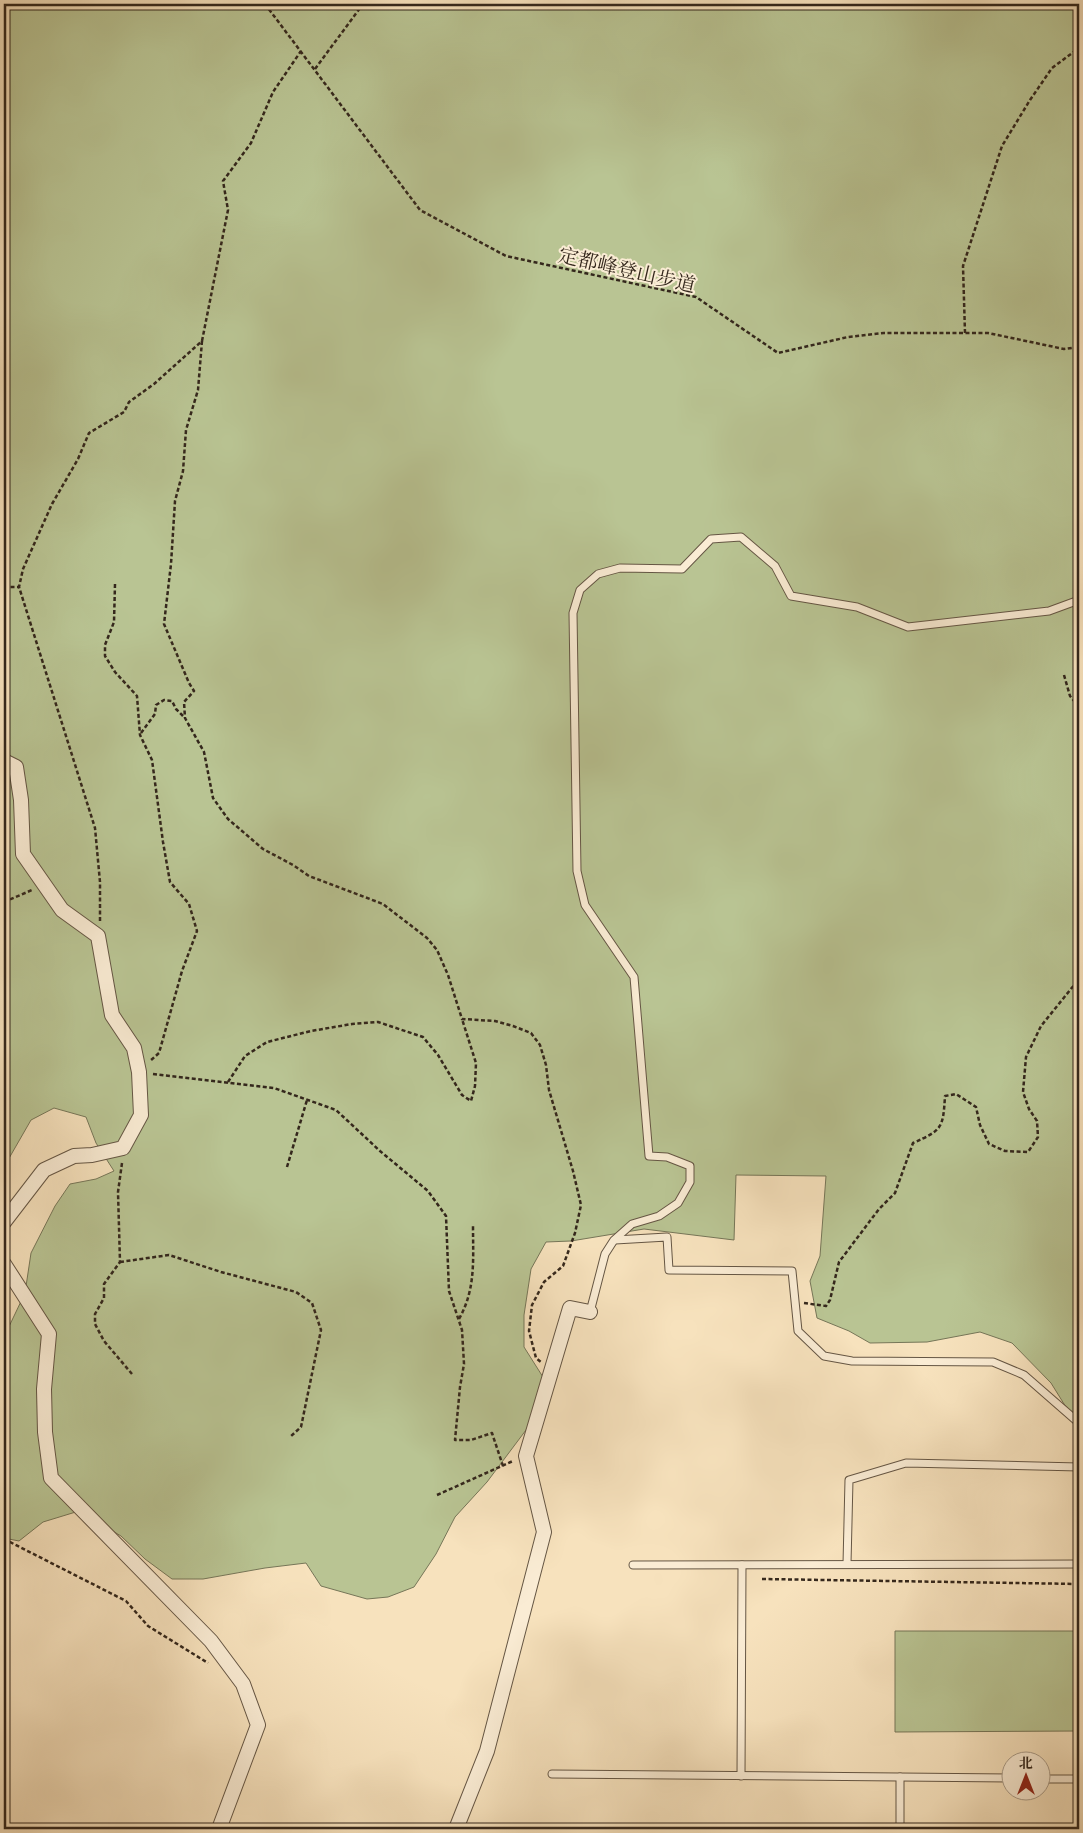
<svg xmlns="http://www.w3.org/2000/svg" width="1083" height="1833" font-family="'Old Standard TT','Noto Serif SC',serif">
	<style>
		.green { fill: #b9c493; stroke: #767658 }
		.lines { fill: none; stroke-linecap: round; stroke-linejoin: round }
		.lane-casing { stroke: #655644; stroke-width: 9 }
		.street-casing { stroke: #655644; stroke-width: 16 }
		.path { stroke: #34271c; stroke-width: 2.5; stroke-dasharray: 4 2.5; stroke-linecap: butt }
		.lane { stroke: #faecd4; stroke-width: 7 }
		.street { stroke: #faecd4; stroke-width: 14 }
		.labels { text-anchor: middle; stroke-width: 4; stroke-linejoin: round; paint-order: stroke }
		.street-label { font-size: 20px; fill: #34271c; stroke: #faecd4 }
	</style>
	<rect width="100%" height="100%" fill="#f7e2bd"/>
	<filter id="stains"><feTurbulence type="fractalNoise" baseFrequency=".004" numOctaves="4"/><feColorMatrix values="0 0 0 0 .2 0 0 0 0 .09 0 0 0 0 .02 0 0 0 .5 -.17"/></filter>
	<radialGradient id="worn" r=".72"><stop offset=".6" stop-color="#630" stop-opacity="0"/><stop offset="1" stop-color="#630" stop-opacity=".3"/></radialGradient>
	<!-- green -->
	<g class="green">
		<path d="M4 4H1079V1422L1074 1420 1051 1383 1012 1343 980 1332 927 1342 870 1343 849 1331 817 1318 810 1281 820 1256 826 1176 736 1175 734 1240 644 1229 571 1241 546 1242 531 1269 524 1315V1347L548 1385 535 1418 487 1482 455 1517 436 1554 414 1587 388 1597 367 1599 321 1586 306 1563 265 1568 203 1579H172L145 1559 121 1536 79 1511 43 1522 19 1541 4 1538V1337L25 1293 31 1253 55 1206 70 1184 96 1179 114 1171 96 1143 86 1117 54 1108 31 1120 4 1167Z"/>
		<path d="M895 1631H1079V1731L895 1732Z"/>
	</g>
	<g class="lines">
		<!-- lane casing -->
		<g class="lane-casing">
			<g id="lane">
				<path d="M615 1240 667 1237 669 1270 792 1271 798 1331 824 1356 852 1361 993 1362 1024 1375 1079 1423"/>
				<path d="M590 1312 605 1254 614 1240 632 1224 659 1216 678 1203 690 1182V1166L667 1157 649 1156 634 977 585 905 577 871 573 613 580 590 598 574 620 568 682 569 711 539 741 537 775 566 791 596 857 607 908 627 1049 611 1079 600"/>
				<path d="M847 1564 849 1480 906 1463 1079 1467"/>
				<path d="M633 1565 1079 1564"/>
				<path d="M552 1774 1010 1778"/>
				<path d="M741 1776 742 1565"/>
				<path d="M1040 1779H1079"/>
				<path d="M900 1829V1777"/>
			</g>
		</g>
		<!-- street casing -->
		<g class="street-casing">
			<g id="street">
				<path d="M4 761 16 767 21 800 23 854 62 910 98 936 112 1015 134 1048 139 1072 141 1115 123 1148 92 1155 74 1156 44 1170 4 1222"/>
				<path d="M4 1264 49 1334 44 1389 45 1432 51 1478 211 1641 243 1684 258 1725 219 1829"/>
				<path d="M456 1829 487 1751 544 1532 526 1456 570 1308 590 1312"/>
			</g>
		</g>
		<!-- path -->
		<g class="path">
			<path d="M265 4 420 210 506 256 696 297 778 353 848 337 884 333H988L1064 349 1079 347"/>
			<path d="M274 4H286"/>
			<path d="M584 4H586"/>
			<path d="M4 7H28L38 4"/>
			<path d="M315 69 363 4"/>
			<path d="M965 333 963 266 1002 146 1030 100 1052 68 1079 48"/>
			<path d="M202 341 198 390 186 430 183 471 175 501 171 564 164 624 189 683 194 691 184 702 185 718 204 752 213 798 228 819 263 849 293 865 309 876 383 904 427 938 437 950 448 975 462 1019 495 1021 513 1026 531 1033 540 1045 546 1065 549 1090 573 1171 581 1205 575 1233 563 1266 544 1282 532 1305 529 1331 536 1358 541 1362"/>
			<path d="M115 584 114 622 105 645V656L115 672 137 696 140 735 152 760 163 842 170 882 189 904 197 931 182 971 159 1053 150 1061"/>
			<path d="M4 587H19"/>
			<path d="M1064 675 1070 696 1079 707"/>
			<path d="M141 733 155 714 156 705 164 700 172 701 176 709 185 718"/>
			<path d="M4 902 32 890"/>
			<path d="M100 921V882L95 828 19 587 23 569 52 504 78 459 89 433 124 412 129 402 154 384 202 341 228 210 223 181 251 143 273 92 301 51"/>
			<path d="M153 1074 274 1088 336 1110 380 1151 428 1191 446 1216 449 1291 462 1330 464 1364 460 1387 455 1440H471L492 1433 503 1466"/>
			<path d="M228 1082 245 1056 267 1042 311 1031 352 1024 378 1022 423 1037 438 1055 462 1095 471 1101 475 1086 476 1063 462 1019"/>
			<path d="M122 1163 118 1192 120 1262 104 1284V1298L95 1314V1324L104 1341 132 1374"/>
			<path d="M287 1167 307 1100"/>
			<path d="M120 1262 169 1255 221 1272 296 1292 312 1303 321 1330 301 1427 290 1437"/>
			<path d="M804 1303 826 1306 830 1300 839 1262 879 1209 895 1193 913 1143C942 1130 943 1129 945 1096L956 1094 976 1107 980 1125 989 1144 1005 1151 1028 1152 1038 1137 1037 1121 1029 1109 1023 1092 1026 1057 1041 1026 1079 979"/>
			<path d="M459 1319C476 1289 473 1259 473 1226"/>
			<path d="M437 1495 513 1461"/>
			<path d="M4 1539 126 1601 148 1626 208 1663"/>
			<path d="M762 1579 1079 1584"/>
		</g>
		<!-- lane -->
		<use href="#lane" class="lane"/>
		<!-- street -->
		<use href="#street" class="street"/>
	</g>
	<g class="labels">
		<!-- street labels -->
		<g class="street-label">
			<text transform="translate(627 270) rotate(13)" y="7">定都峰登山步道</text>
		</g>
	</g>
	<!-- margin -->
	<rect width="1083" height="1833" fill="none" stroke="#f7e2bd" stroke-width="20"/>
	<rect x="5" y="5" width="1073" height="1823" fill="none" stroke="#34271c" stroke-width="2.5"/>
	<rect x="10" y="10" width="1063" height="1813" fill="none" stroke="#34271c"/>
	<!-- north arrow -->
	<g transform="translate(1026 1776)"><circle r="24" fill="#faecd4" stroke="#ab9d8a"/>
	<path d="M0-4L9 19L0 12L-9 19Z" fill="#8f2418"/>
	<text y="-8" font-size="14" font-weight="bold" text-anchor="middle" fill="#34271c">北</text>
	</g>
	<rect width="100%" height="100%" filter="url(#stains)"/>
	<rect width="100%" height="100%" fill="url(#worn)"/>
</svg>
